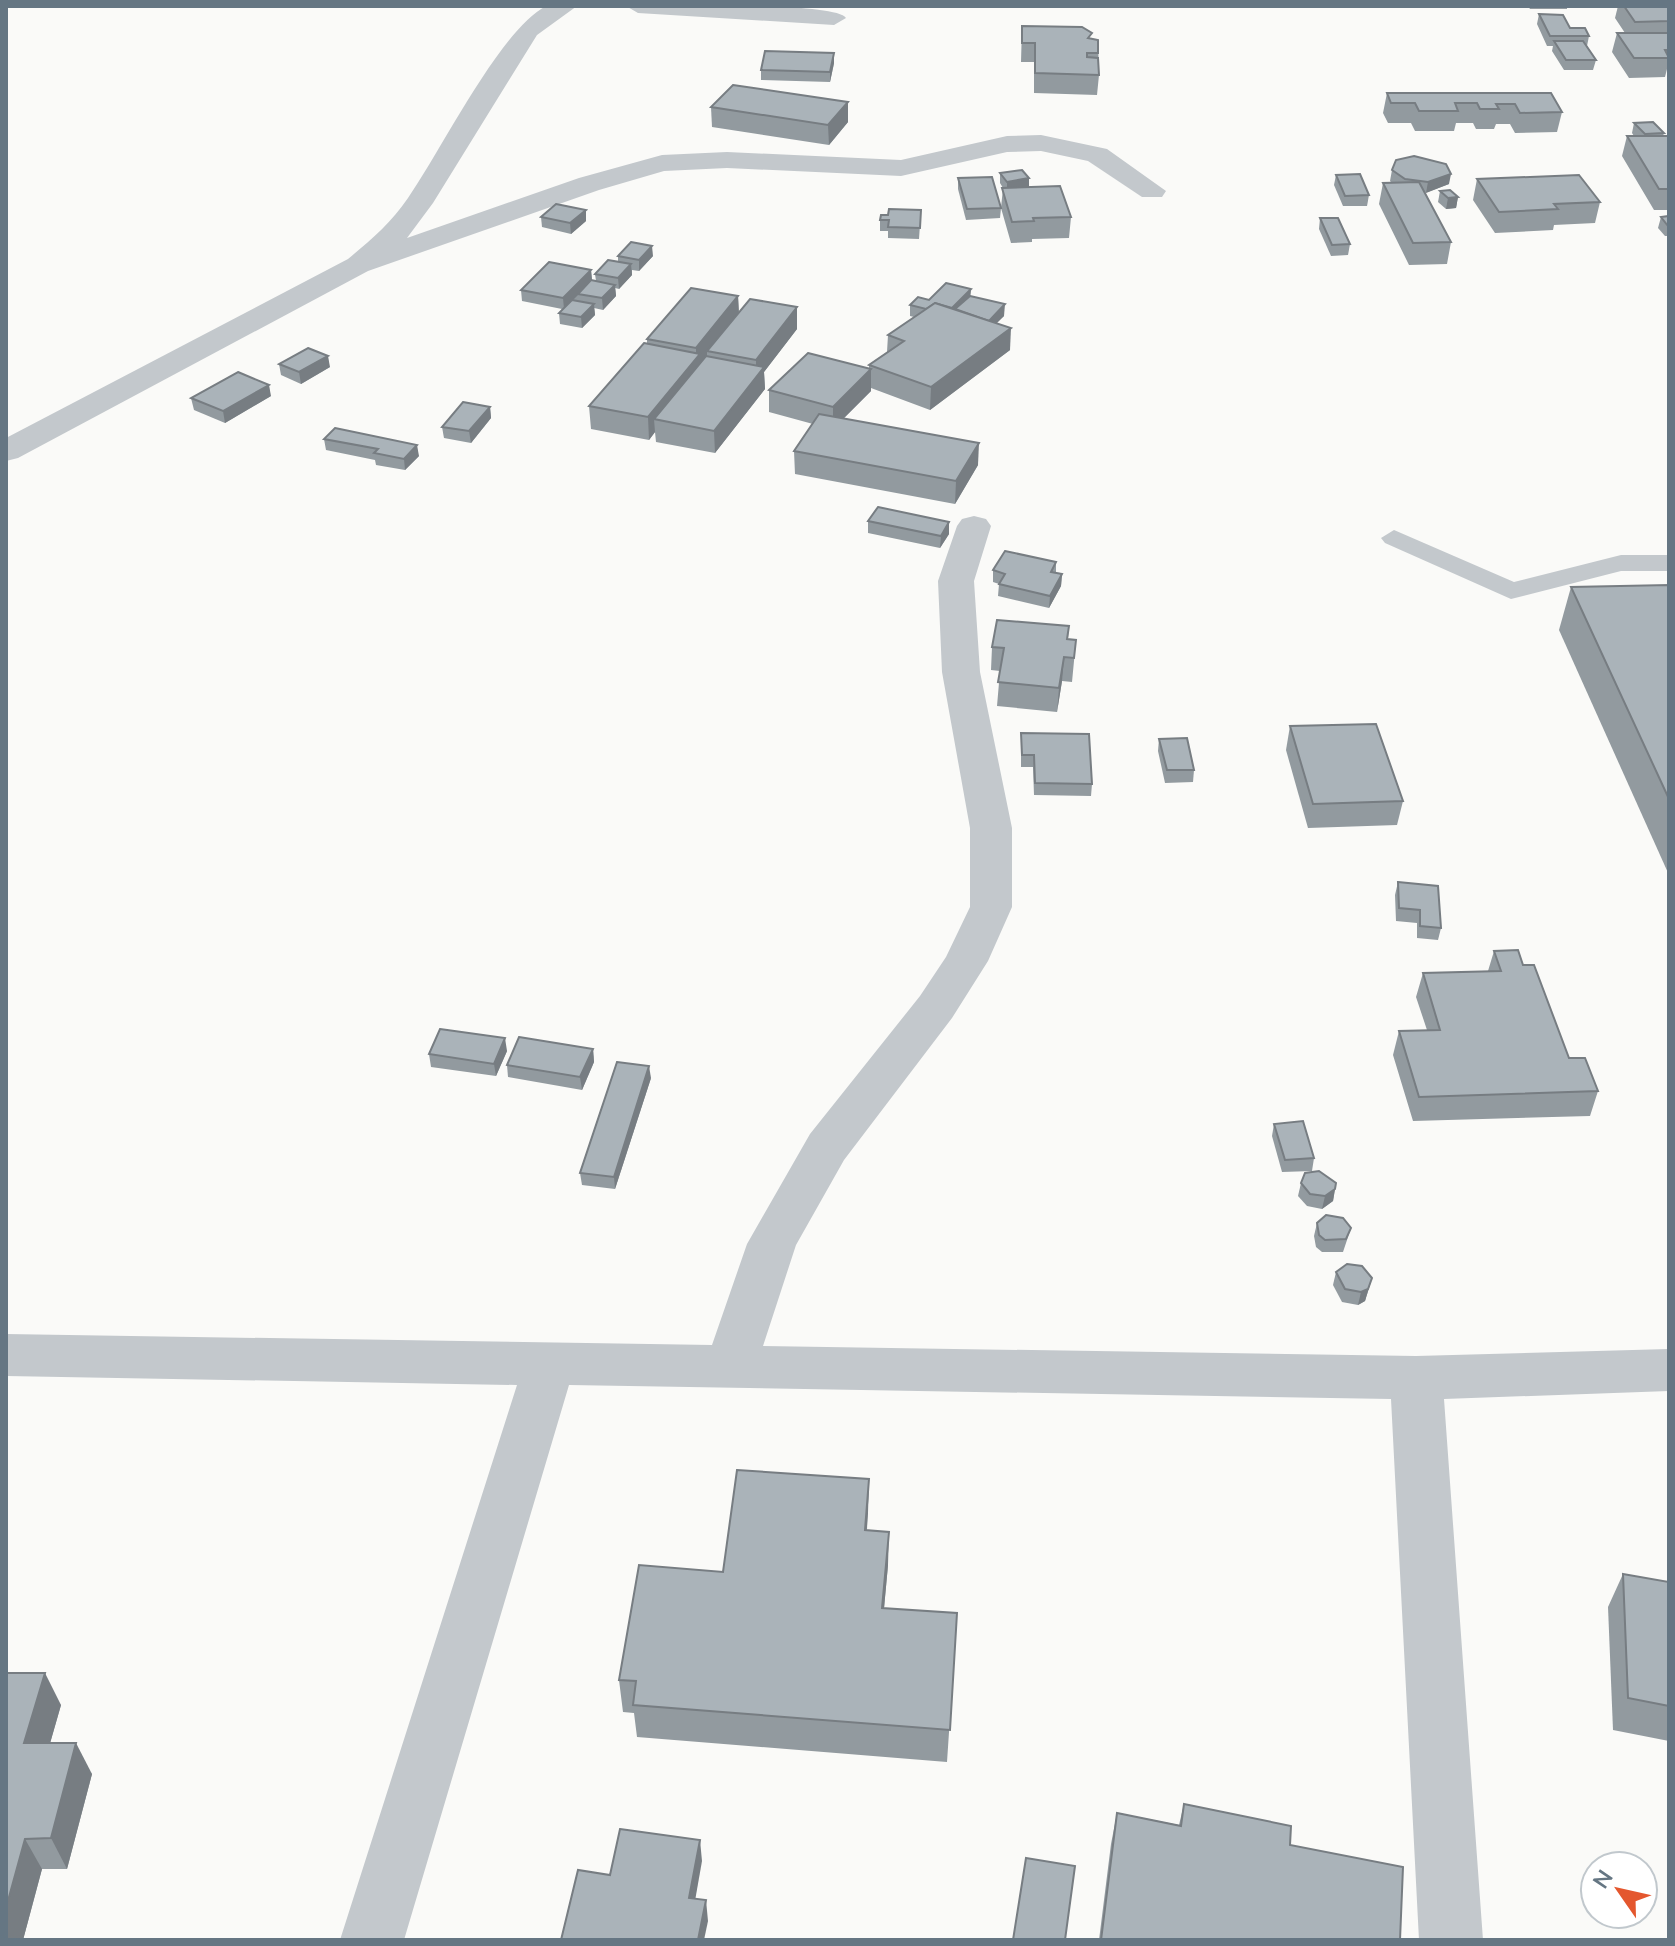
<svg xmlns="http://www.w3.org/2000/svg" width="1675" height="1946" font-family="Mulish,sans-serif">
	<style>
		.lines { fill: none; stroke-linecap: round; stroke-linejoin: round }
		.lane { fill: #c3c8cc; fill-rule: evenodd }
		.street { fill: #c3c8cc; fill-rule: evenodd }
		.wall { fill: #929a9f }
		.shaded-wall { fill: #777d82 }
		.building { fill: #aab3b9; stroke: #777d82; stroke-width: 2 }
	</style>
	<rect width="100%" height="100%" fill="#fafaf8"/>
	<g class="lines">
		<!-- lane -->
		<path class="lane" d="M1394 530 1514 582 1621 555H1669V571H1621L1511 599 1385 543 1381 538Z"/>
		<!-- street -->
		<g class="street">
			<path d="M546 6H577L537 35 433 203 407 238 579 178 662 155 727 152 901 160 1007 136 1041 135 1107 149 1166 191 1162 197H1142L1088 161 1041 151 1007 152 901 176 727 168 664 171 599 190 368 271 18 458 6 461V438L348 259C371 240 391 223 408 198 441 151 500 30 546 6Z"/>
			<path d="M626 6C656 6 835 1 846 18L834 25 638 13Z"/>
			<path d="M974 516 986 519 991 526 974 581 980 672 1012 828V907L988 961 952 1018 844 1160 796 1245 763 1346 1416 1356 1669 1349V1391L1444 1399 1483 1940H1419L1391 1399 569 1385 404 1940H340L517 1385 6 1376V1334L712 1345 747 1244 810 1134 920 996 946 957 970 907V828L942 672 938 581 957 526 962 519Z"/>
		</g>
	</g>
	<!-- wall -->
	<g class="wall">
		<path d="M1528 6H1567V9H1530Z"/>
		<path d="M1618 6H1669V69H1667L1665 77 1629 78 1612 52 1617 33H1625L1615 18Z"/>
		<path d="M1539 14 1589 36 1587 46 1596 60 1593 70H1564L1552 51 1553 46H1547L1537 24Z"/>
		<path d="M1022 26 1098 40 1099 75 1097 95 1034 93V62H1021Z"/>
		<path d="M834 53V63L830 82 761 80V70Z"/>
		<path d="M1387 93H1551L1562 112 1557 132 1515 133 1510 124H1496L1494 129H1476L1473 123H1456L1454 131H1415L1411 123H1388L1383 113Z"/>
		<path d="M711 107 848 122 829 145 712 127Z"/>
		<path d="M1634 123 1664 133 1663 136 1669 138V210H1654L1622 156 1627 136H1634L1632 133Z"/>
		<path d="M1392 170 1449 184 1425 193 1451 242 1447 264 1409 265 1379 204 1383 183H1392L1390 181Z"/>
		<path d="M1000 173 1029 178V187L1071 217 1069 238 1032 239V242L1011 243 1001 208 1003 188 1000 183Z"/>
		<path d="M1336 175 1369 195 1367 206H1343L1334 185Z"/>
		<path d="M958 178 1001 208 1000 218 966 220 958 189Z"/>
		<path d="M1477 179 1600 202 1595 223 1554 225 1553 230 1495 233 1473 200Z"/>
		<path d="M1440 191 1458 197 1456 208 1446 209 1438 202Z"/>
		<path d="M586 210V221L571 234 542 227 541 217Z"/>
		<path d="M921 210 919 239 888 238V231H880V220L888 215Z"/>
		<path d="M1669 216V236H1665L1658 228 1661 217Z"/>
		<path d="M1320 218 1350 244 1348 255 1331 256 1319 229Z"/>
		<path d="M618 256H653L639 271 632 270V275L619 289 615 288 616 296 603 310 594 308 595 315 582 328 560 324 559 313 562 309 522 301 521 290 591 270 592 280 596 281 595 274 618 262Z"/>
		<path d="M971 289 970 296 1004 316 996 323 1010 350 930 410 871 388V391L844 418 978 465 955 504 795 474 794 451 813 424 769 412V390L869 368V365L887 352 888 335 914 317 910 316V305Z"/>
		<path d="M738 296 739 313 797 329 764 372 765 389 715 453 656 442 655 432 649 440 591 429 589 406 647 344V339Z"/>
		<path d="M279 364 330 367 301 384 281 375Z"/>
		<path d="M271 396 225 423 194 410 191 398Z"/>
		<path d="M490 407 491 418 471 443 444 438 442 427Z"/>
		<path d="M324 439 419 456 405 470 376 465 375 460 326 450Z"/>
		<path d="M868 521 949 534 940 548 868 533Z"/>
		<path d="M1056 562V573L1062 574 1061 586 1049 608 998 596 999 584 993 582V570Z"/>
		<path d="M1669 585V875L1559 630 1571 587Z"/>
		<path d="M1069 626 1068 639 1076 640 1072 682 1062 681 1057 712 997 706 1000 671 991 670 992 647Z"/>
		<path d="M1290 726 1403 801 1397 825 1308 828 1286 750Z"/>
		<path d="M1021 733 1092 784 1091 796 1034 795 1033 767H1021Z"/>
		<path d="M1159 739 1194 770 1193 782 1165 783 1158 751Z"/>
		<path d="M1398 882 1441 928 1438 940 1417 938V923L1396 921 1395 895Z"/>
		<path d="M1494 951 1523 965 1569 1058 1598 1091 1590 1116 1413 1121 1393 1055 1399 1031 1427 1030 1416 997 1423 973 1488 971Z"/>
		<path d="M593 1049 594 1062 582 1090 508 1077 507 1065Z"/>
		<path d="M507 1051 496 1076 431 1067 429 1054Z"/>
		<path d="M651 1078 615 1189 582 1185 580 1173Z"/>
		<path d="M1274 1124 1314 1158 1312 1171 1282 1172 1272 1136Z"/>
		<path d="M1301 1183 1335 1189 1333 1201 1322 1209 1307 1206 1298 1196Z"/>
		<path d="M1317 1223 1351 1228 1343 1252H1322L1316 1247 1314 1236Z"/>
		<path d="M1336 1272 1372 1278 1365 1301 1358 1305 1342 1302 1333 1285Z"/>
		<path d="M869 1479 867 1530 888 1565 884 1608 957 1613 947 1762 637 1737 634 1713 623 1712 619 1680 723 1572Z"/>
		<path d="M1623 1574 1669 1582V1741L1613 1730 1608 1607Z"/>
		<path d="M6 1673 61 1705 50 1743 92 1774 67 1869H42L23 1940H6Z"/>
		<path d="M1184 1804 1290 1845 1400 1940H1099L1111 1844 1117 1813 1179 1825Z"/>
	</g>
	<!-- shaded-wall -->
	<g class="shaded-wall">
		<path d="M834 53V63L830 82V72Z"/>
		<path d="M848 102V122L829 145 828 125Z"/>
		<path d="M1451 174 1449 184 1426 193 1428 182Z"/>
		<path d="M1029 178V189L1007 192V182Z"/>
		<path d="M1458 197 1456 208 1446 209 1448 198Z"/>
		<path d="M586 210V221L571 234 570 223Z"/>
		<path d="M652 246 653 256 639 271V260Z"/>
		<path d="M631 264 632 275 619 289 618 278Z"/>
		<path d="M591 270 592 281 564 309 563 298Z"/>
		<path d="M615 285 616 296 603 310 602 298Z"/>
		<path d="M971 289 970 300 947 314Z"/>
		<path d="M738 296 739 317 707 351V357L654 419 655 432 649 440 648 417 696 358V348Z"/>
		<path d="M594 304 595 315 582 328 581 317Z"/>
		<path d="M1005 304 1004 316 987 333V322Z"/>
		<path d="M797 307V329L764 372 765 389 715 453 714 431 756 377V360Z"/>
		<path d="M1011 328 1010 350 930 410 931 387Z"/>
		<path d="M328 356 330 367 301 384 299 372Z"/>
		<path d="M871 369V391L833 429V407Z"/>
		<path d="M269 385 271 396 225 423 223 411Z"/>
		<path d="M490 407 491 418 471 443 469 431Z"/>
		<path d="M979 443 978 465 955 504 956 481Z"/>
		<path d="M417 445 419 456 405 470 404 459Z"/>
		<path d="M949 522V534L940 548 941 536Z"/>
		<path d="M1062 574 1061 586 1049 608 1050 596Z"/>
		<path d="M1064 657 1062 681 1057 712 1059 688Z"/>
		<path d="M505 1038 507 1051 496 1076 494 1064Z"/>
		<path d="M593 1049 594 1062 582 1090 580 1077Z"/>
		<path d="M649 1066 651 1078 615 1189 614 1177Z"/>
		<path d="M1335 1189 1333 1201 1322 1209 1325 1196Z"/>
		<path d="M1372 1278 1365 1301 1358 1305 1361 1292Z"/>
		<path d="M869 1479 868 1513 864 1563 865 1530Z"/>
		<path d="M889 1532 888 1565 881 1641 882 1608Z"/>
		<path d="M45 1673 61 1705 41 1775 24 1743Z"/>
		<path d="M76 1743 92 1774 67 1869 51 1838Z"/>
		<path d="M25 1839 42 1869 23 1940H6V1908Z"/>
		<path d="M700 1840 702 1861 692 1918 689 1898Z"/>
		<path d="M706 1900 708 1921 704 1940H698Z"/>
	</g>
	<!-- building -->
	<g class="building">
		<path d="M1624 6H1669V21L1635 22Z"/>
		<path d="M1539 14 1563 15 1570 28H1585L1589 36H1550Z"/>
		<path d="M1022 26 1082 27 1092 33 1088 38 1098 40V53H1087V57L1098 58 1099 75 1035 73V43H1022Z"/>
		<path d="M1617 33H1669V50H1665L1669 58H1634Z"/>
		<path d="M1554 41H1583L1596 60H1566Z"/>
		<path d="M765 51 834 53 830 72 761 70Z"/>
		<path d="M733 85 848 102 828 125 711 107Z"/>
		<path d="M1387 93H1551L1562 112 1520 113 1515 104H1496L1499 109H1480L1477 103H1455L1458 111H1419L1415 103H1391Z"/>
		<path d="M1653 122 1664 133 1645 134 1634 123Z"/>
		<path d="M1627 136H1668L1669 138V189H1659Z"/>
		<path d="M1414 156 1446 164 1451 174 1428 182 1405 179 1392 170 1396 160Z"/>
		<path d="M1022 170 1029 178 1007 182 1000 173Z"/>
		<path d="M1360 174 1369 195 1345 196 1336 175Z"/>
		<path d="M1579 175 1600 202 1554 204 1558 209 1499 212 1477 179Z"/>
		<path d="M992 177 1001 208 967 209 958 178Z"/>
		<path d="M1419 182 1451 242 1413 243 1383 183Z"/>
		<path d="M1060 186 1071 217 1033 218 1034 221 1012 222 1002 188Z"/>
		<path d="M1450 190 1458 197 1448 198 1440 191Z"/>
		<path d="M556 204 586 210 570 223 541 217Z"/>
		<path d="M889 209 921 210 920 228 888 227 889 220H880L881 215H888Z"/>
		<path d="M1669 216V226H1668L1661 217Z"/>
		<path d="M1320 218H1338L1350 244 1332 245Z"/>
		<path d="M631 242 652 246 639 260 618 256Z"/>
		<path d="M608 260 631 264 618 278 595 274Z"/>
		<path d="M549 262 591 270 563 298 521 290Z"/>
		<path d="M591 280 615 285 602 298 578 294Z"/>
		<path d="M946 283 971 289 952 308 935 303 926 309 910 305 918 297 929 300Z"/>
		<path d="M691 288 738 296 696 348 647 339Z"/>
		<path d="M970 296 1005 304 989 321 955 309Z"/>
		<path d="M750 299 797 307 756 360 707 351Z"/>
		<path d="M572 300 594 304 581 317 559 313Z"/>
		<path d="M935 303 1011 328 931 387 869 365 904 341 888 335Z"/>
		<path d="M644 343 700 354 648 417 589 406Z"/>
		<path d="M308 348 328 356 299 372 279 364Z"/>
		<path d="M808 353 871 369 833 407 769 390Z"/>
		<path d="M706 356 764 367 714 431 654 419Z"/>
		<path d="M238 372 269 385 223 411 191 398Z"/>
		<path d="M463 402 490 407 469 431 442 427Z"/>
		<path d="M819 414 979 443 956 481 794 451Z"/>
		<path d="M335 428 417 445 404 459 374 453 378 449 324 439Z"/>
		<path d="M878 507 949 522 941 536 868 521Z"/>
		<path d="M1005 551 1056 562 1051 572 1062 574 1050 596 999 584 1005 574 993 570Z"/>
		<path d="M1669 585V799L1571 587Z"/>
		<path d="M997 620 1069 626 1067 639 1076 640 1074 658 1064 657 1059 688 998 682 1004 648 992 647Z"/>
		<path d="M1376 724 1403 801 1313 804 1290 726Z"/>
		<path d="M1021 733 1089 734 1092 784 1035 783 1034 755H1022Z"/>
		<path d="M1187 738 1194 770H1167L1159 739Z"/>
		<path d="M1398 882 1438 886 1441 928 1420 926V910L1399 908Z"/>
		<path d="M1518 950 1523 965H1534L1569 1058H1585L1598 1091 1419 1097 1399 1031 1440 1030 1423 973 1501 971 1494 951Z"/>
		<path d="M440 1029 505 1038 494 1064 429 1054Z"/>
		<path d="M519 1037 593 1049 580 1077 507 1065Z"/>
		<path d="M617 1062 649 1066 614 1177 580 1173Z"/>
		<path d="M1303 1121 1314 1158 1285 1160 1274 1124Z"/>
		<path d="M1319 1171 1336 1183 1335 1189 1325 1196 1310 1194 1301 1183 1305 1173Z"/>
		<path d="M1326 1215 1343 1218 1351 1228 1346 1239 1325 1240 1319 1235 1317 1223Z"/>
		<path d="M1347 1264 1362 1266 1372 1278 1368 1289 1361 1292 1345 1289 1336 1272Z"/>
		<path d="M737 1470 869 1479 865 1530 889 1532 882 1608 957 1613 950 1730 633 1705 636 1681 619 1680 639 1565 723 1572Z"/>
		<path d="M1623 1574 1669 1582V1706L1628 1698Z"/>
		<path d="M6 1673H45L24 1743H76L51 1838 25 1839 6 1908Z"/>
		<path d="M1184 1804 1291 1826 1290 1845 1403 1867 1400 1940H1101L1117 1813 1181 1826Z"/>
		<path d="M620 1829 700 1840 689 1898 706 1900 698 1940H561L578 1870 610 1875Z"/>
		<path d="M1026 1858 1075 1866 1065 1940H1013Z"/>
	</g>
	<!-- border -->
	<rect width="1675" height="1946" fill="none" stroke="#657683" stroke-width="16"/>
	<!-- north arrow -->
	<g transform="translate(1619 1890) rotate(304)"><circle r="38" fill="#ffffff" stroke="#c1c8cd" stroke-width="2"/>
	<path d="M0-6L14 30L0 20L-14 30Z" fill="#e4572e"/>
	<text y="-12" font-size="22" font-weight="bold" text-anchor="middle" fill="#657683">N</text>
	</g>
</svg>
